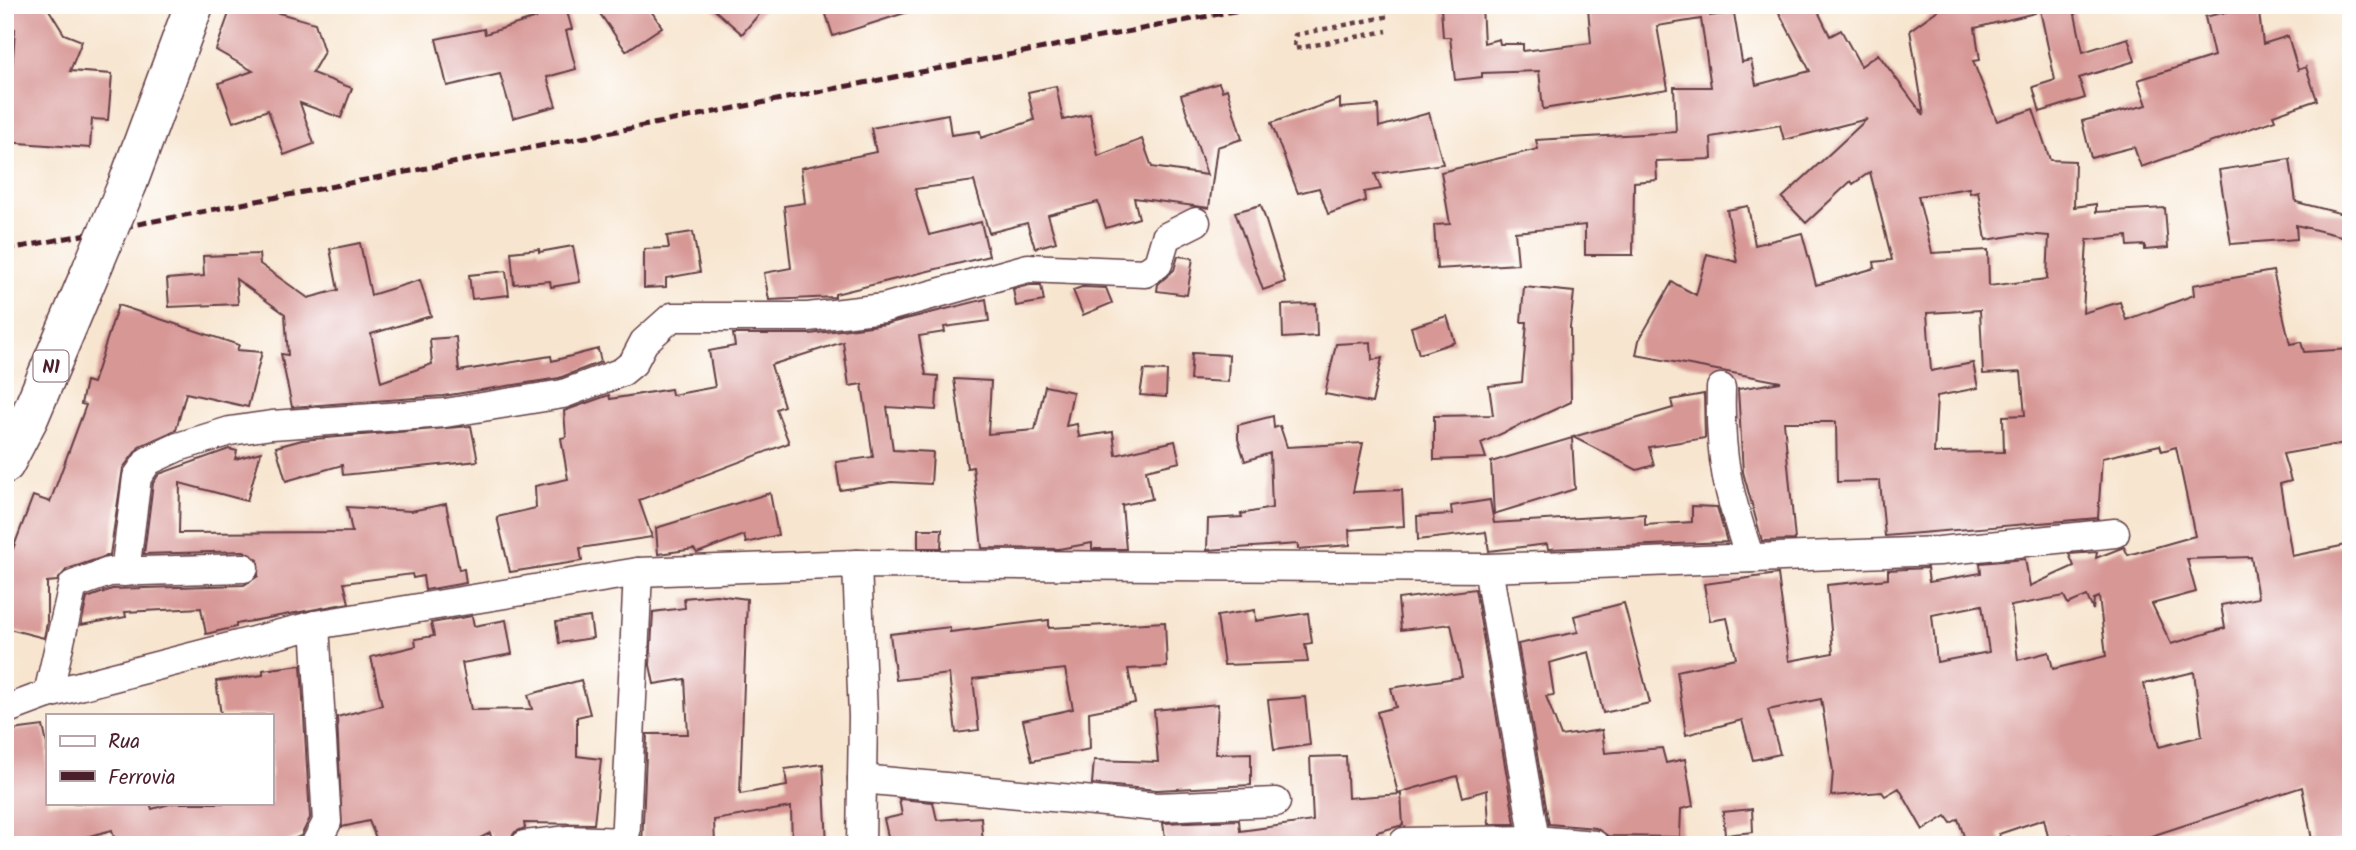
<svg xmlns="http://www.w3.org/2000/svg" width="2356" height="850" font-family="Kalam,sans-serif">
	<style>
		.building { fill: #d79795; fill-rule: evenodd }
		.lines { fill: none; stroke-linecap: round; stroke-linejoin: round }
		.minor-casing { stroke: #643d44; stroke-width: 31 }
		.trunk-casing { stroke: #643d44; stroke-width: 41 }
		.path { stroke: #643d44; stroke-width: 4.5; stroke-dasharray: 5 5; stroke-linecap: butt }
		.minor { stroke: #fff; stroke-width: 28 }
		.trunk { stroke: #fff; stroke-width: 38 }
		.rail { stroke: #4a1f2b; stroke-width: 5; stroke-dasharray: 10 5; stroke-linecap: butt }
		.trunk-bridge-casing { stroke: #643d44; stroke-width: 41; stroke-linecap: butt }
		.trunk-bridge { stroke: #fff; stroke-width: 38 }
		.labels { text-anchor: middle; stroke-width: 6; stroke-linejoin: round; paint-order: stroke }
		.shield { fill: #fff; stroke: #80626b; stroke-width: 2 }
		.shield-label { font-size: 19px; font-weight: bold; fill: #4a1f2b }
	</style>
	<rect width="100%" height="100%" fill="#fff"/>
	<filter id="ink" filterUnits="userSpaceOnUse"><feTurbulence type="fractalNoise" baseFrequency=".0143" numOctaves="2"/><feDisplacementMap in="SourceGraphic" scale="14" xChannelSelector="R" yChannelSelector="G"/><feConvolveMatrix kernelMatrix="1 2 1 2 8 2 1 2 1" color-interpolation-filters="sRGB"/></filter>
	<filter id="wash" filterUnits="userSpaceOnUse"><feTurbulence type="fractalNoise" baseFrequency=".00686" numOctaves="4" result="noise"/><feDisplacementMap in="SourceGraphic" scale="28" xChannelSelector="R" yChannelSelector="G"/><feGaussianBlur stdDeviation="1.57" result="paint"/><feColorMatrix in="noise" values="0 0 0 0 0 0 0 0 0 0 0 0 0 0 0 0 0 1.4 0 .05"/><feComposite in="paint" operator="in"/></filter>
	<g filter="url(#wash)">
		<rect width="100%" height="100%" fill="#f7e5cf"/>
		<g id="blocks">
			<!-- building -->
			<g class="building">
				<path d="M5 5H46L64 34 82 41 70 71 112 74 108 120 92 119 90 148 5 142V84H11L15 29 5 32Z"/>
				<path d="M232 5H250L315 23 324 52 312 73 352 88 341 118 300 103 314 144 284 155 268 110 233 122 219 83 253 71 216 50Z"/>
				<path d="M554 5H565L572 29 566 31 576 69 547 77 556 106 513 118 500 74 447 86 436 39 484 29 485 34 536 18 534 11Z"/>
				<path d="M594 5H647L662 27 626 51Z"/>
				<path d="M709 5H767L742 34Z"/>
				<path d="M823 5H914V10L833 36Z"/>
				<path d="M1610 5H1709L1710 16 1734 13 1742 62 1751 60 1756 85 1810 71 1775 5H1815L1830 36 1841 30 1861 66 1878 54 1924 116 1910 30 1945 5H2034L2035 13 1975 28 1980 60 1973 61 1997 121 2033 109 2050 160 2075 161 2074 207 2096 204V212L2165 208 2168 248 2145 250V245L2128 246 2127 236 2087 240 2083 313 2120 302 2126 320 2194 295 2193 285 2273 271 2290 344 2301 342 2304 352 2351 349V442L2283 454 2291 481 2280 484 2292 556 2351 544V838L2313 845 2302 787 2142 839 2143 845H2110L2109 837 2074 845 2071 835 2049 841 2044 819 1999 834 2002 845H1967L1958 819 1951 823 1946 816 1923 830 1899 788 1885 796 1882 792 1831 796 1833 771 1821 699 1768 710 1780 754 1753 760 1742 720 1686 735 1677 671 1736 658 1727 618 1710 621 1704 584 1778 574 1789 661 1833 653 1827 585 1888 579V570L1927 568 1929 582 1981 573 1980 563 2025 559 2030 586 2074 566 2069 554 2097 552 2096 558 2124 547 2128 555 2195 536 2176 447 2162 451 2160 445 2102 458 2098 518 1885 536 1880 481 1837 482 1836 422H1784L1795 540 1762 541 1743 472 1738 389 1781 382 1636 355 1639 340 1672 282 1696 295 1707 254 1737 262 1727 210 1748 206 1755 245 1802 233 1816 285 1875 268 1874 262 1892 260 1870 172 1853 184 1851 181 1806 223 1782 198 1867 119 1784 140 1780 125 1711 137 1712 159 1656 161 1657 180 1634 182 1633 255H1585V225L1515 232 1518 264 1437 269 1434 225 1450 224 1441 172 1538 149 1536 140 1676 132 1674 87H1711L1701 19 1657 26 1668 89 1543 109 1539 71 1482 73V77L1455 80 1450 37H1443L1441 8 1482 6 1484 43 1499 39 1500 44H1523V51L1591 43 1588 8ZM1969 188 1970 193 1978 191 1986 240 2023 234 2049 236 2047 279 1989 286 1988 250 1932 253 1918 196ZM1980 310 1983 374 2021 372 2025 415 2003 416 2004 452 1934 453 1937 396 1978 388 1973 363 1931 371 1927 313ZM2251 557 2258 598 2221 605 2225 628 2171 644 2152 604 2196 592 2187 559ZM2064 596 2068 604 2087 596 2093 610 2094 599 2099 597 2106 656 2053 669 2049 652 2018 660 2011 606ZM1982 605 1989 652 1937 662 1932 615ZM2194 672 2202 736 2159 747 2144 684Z"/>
				<path d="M2039 5H2073L2083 52 2128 38 2135 61 2079 78 2085 98 2040 112 2033 87 2055 80Z"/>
				<path d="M2225 5H2258L2263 44 2288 36 2298 70 2306 67 2317 100 2273 115 2275 120 2141 167 2134 147 2091 158 2082 121 2147 105 2138 80 2214 56 2205 17 2226 12Z"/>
				<path d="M1219 83 1222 91 1227 89 1242 139 1217 147 1209 208 1134 198 1139 218 1106 228 1098 202 1048 215 1056 242 1035 248 1027 223 989 233 974 181 915 189 929 235 981 222 989 256 835 294V297L769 300 764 273 791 268 784 206 805 203 801 168 876 152 871 128 948 114 951 135 980 131 981 138 1034 120 1028 92 1056 86 1063 120 1090 114 1098 156 1142 139 1152 167 1207 175 1181 95Z"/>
				<path d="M1340 99V108L1378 105 1379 127 1429 113 1443 164 1375 174 1381 189 1364 192 1365 201 1328 214 1319 188 1298 193 1271 123Z"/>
				<path d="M2290 159 2296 202 2351 216 2345 237 2296 225 2297 239 2231 244 2219 170Z"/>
				<path d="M1261 205 1285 282 1263 290 1235 212Z"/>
				<path d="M693 232 700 272 666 278V287L644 288V249L669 248 667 236Z"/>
				<path d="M360 243 371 295 420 280 431 316 371 334 381 382 432 364 430 339 456 337 459 371 551 356 552 361 598 349 601 362 559 378 443 396 292 407 281 354 288 355 285 314 236 279 238 304 169 307 167 279 204 276 203 256 259 254 260 264 308 298 338 290 330 249Z"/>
				<path d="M573 246 580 282 551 287 550 281 514 284 511 252 539 249V252Z"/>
				<path d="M1178 256 1193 258 1187 295 1157 291 1158 284 1174 270Z"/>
				<path d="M506 271 509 295 472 299 469 275Z"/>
				<path d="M1030 285H1041L1044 301 1016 306 1013 289Z"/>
				<path d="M1082 287 1106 288 1112 303 1083 315 1073 290Z"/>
				<path d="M1524 287 1574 292 1570 327 1571 402 1481 443 1486 458 1434 460V416L1493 415 1489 386 1522 382 1527 322H1521Z"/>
				<path d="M986 299 989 321 944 327 945 332 919 336 926 375 938 376 936 410 887 407 893 450 933 452 931 484 891 482 840 490 836 462 873 457 862 384 849 386 843 342 771 365 784 406 776 409 789 443 639 500 652 537 580 548 582 561 510 572 497 517 536 508 535 486 568 479 561 438 566 437 564 411 609 395 610 399 671 389 672 395 715 387 709 351 735 346 733 334H810L886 324Z"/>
				<path d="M1316 304 1317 336 1283 338 1282 305Z"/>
				<path d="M118 305 239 345 237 350 262 352 248 407 186 393 176 430 140 446 123 468 110 555 67 569 57 581 47 582V623L44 638 5 628V570L33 496 50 502 86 405 81 404 86 381 93 383Z"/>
				<path d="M1447 316 1455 342 1419 354 1411 327Z"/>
				<path d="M1371 342 1372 360 1382 358 1372 403 1325 394 1336 344Z"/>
				<path d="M1192 353 1229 355 1228 382 1190 380Z"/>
				<path d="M1144 370 1167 371 1166 397 1140 395Z"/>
				<path d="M954 379 991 381 988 434 1035 430 1045 386 1073 392 1066 426 1077 424 1079 437 1113 432 1116 455 1175 441 1180 462 1146 470 1152 499 1122 505 1126 549H1092V543L1059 549 982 548 973 467 967 468Z"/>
				<path d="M1704 394 1705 438 1649 447 1654 465 1637 470 1573 437 1673 408 1671 400Z"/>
				<path d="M1273 416 1274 428 1280 426 1287 447 1363 443 1353 492 1402 490 1404 526 1349 530 1350 545 1298 549V544L1207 550 1208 519 1242 517 1241 514 1272 508 1270 453 1245 461 1238 439V425Z"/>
				<path d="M471 426 478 461 343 475 342 465 286 481 276 447 302 440Z"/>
				<path d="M1572 438 1575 489 1494 514 1491 462Z"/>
				<path d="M229 449 237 451 235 459 261 452 247 501 180 483 179 533 352 532 347 507 411 511 446 504 459 570 464 569 466 583 425 590 423 576 413 578 412 574 344 583 349 603 236 624V627L206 634 201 608 125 612 126 617 81 625 87 598 112 589 244 585 258 576V560L244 551 144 554 153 483 159 474Z"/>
				<path d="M770 493 778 535 746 543 744 535 697 553 694 549 658 554 656 528Z"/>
				<path d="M1490 500 1494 523 1645 514V525L1692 522V506L1717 507 1727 542 1548 549 1547 544 1489 551 1486 532 1418 540 1417 516 1452 514 1451 506Z"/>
				<path d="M918 529H942L941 548H918Z"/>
				<path d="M1475 589 1515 824H1489L1487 790 1463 797 1457 776 1398 793 1377 712 1396 707 1391 688 1462 677 1451 624 1401 630 1398 599Z"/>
				<path d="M716 595 747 599 740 794 787 786 785 769 823 764 827 845H792L791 807 714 820 715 845H642L647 734H688L685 679 654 684 650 665 653 612 685 608 684 598Z"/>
				<path d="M1624 603 1650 703 1603 713 1589 652 1549 663 1554 695 1546 696 1561 736 1602 730 1605 753 1662 748 1666 763 1685 759 1693 806 1681 809 1680 837 1608 836 1596 828 1549 824 1518 644 1578 632 1574 616Z"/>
				<path d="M1255 610 1256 621 1308 613 1312 643 1305 644 1308 662 1224 665 1217 616Z"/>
				<path d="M472 616 474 626 506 620 512 654 462 663 471 710 532 709 528 695 581 680 590 714 577 717V756L601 759 594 824 524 823 525 828 515 832 509 841 493 844 490 833 467 845H379L369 821 342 827 337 717 382 705 371 657 416 646 415 639 434 636 431 623Z"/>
				<path d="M590 617 593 638 559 643 556 622Z"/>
				<path d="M1049 620V628L1165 622 1167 667 1128 669 1135 703 1089 712 1090 749 1032 761 1023 720 1073 709 1065 669 973 679 979 730 956 733 949 674 896 680 890 634 950 627V632Z"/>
				<path d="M301 665 310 818 301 836 280 845H116L112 830 56 845H5V731L43 726 47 744V803H150L152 809 173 803H271V715H221L216 681 263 675V670Z"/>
				<path d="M1305 697 1310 745 1274 750 1268 700Z"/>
				<path d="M1218 704 1215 754 1251 753V785L1157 790 1092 784 1094 760 1158 762 1154 710Z"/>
				<path d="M1346 756 1348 798 1401 794 1403 825 1377 832 1378 845H1239V842L1166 845 1163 823 1239 820 1240 831 1313 821 1310 757Z"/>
				<path d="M899 799 933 802 937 820 981 817 983 845H890L884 819 902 815Z"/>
				<path d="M1752 809 1753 832 1725 835 1723 812Z"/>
			</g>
		</g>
	</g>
	<g filter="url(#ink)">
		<use href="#blocks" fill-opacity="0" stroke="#643d44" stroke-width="2"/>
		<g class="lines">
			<!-- minor casing -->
			<g class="minor-casing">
				<g id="minor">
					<path d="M1721 388C1719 457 1728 494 1750 558"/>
					<path d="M857 564 863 717 861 845"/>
					<path d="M125 572 137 477 148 461 178 447 230 431 272 425 445 413 563 394 622 372 633 363 644 342 672 317H808L884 308 1028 268 1145 273 1158 264 1166 237 1196 222"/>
					<path d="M48 694 73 585 109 572 244 568"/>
					<path d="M5 710 48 694 315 625 638 572 857 564 1488 568 1939 551 2115 533"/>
					<path d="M862 779 1157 807 1276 802"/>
					<path d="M1535 840 1595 845"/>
					<path d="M1404 842 1535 840 1488 568"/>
					<path d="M315 845 327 822 315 625"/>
					<path d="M525 845 569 840 625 842"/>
					<path d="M625 845 638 572"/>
				</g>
			</g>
			<!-- trunk casing -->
			<g class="trunk-casing">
				<g id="trunk">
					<path d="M128 183 194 5"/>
					<path d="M5 464 29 418 93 266"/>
				</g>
			</g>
			<!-- path -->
			<path class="path" d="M1383 5 1385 17 1295 35 1294 49 1387 31"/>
			<!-- minor -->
			<use href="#minor" class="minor"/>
			<!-- trunk -->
			<use href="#trunk" class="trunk"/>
			<!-- rail -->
			<path class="rail" d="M5 250 1265 5"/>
			<!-- trunk-bridge casing -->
			<g class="trunk-bridge-casing">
				<path id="trunk-bridge" d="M93 266 128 183"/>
			</g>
			<!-- trunk-bridge -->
			<use href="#trunk-bridge" class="trunk-bridge"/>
		</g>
	</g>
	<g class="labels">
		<!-- shield labels -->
		<rect class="shield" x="33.5" y="350.5" width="35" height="31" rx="5"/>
		<g class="shield-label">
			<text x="51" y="373">N1</text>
		</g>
	</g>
	<!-- margin -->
	<rect width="2356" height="850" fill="none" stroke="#fff" stroke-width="28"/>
	<!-- legend -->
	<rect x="46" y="714" width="228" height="91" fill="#ffffff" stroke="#b7a5aa" stroke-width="2"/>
	<rect x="60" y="736" width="35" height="10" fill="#ffffff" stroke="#b7a5aa" stroke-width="2"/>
	<text x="108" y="748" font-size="21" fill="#4a1f2b">Rua</text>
	<rect x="60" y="771" width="35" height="10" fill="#4a1f2b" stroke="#b7a5aa" stroke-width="2"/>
	<text x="108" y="784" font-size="21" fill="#4a1f2b">Ferrovia</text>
</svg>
